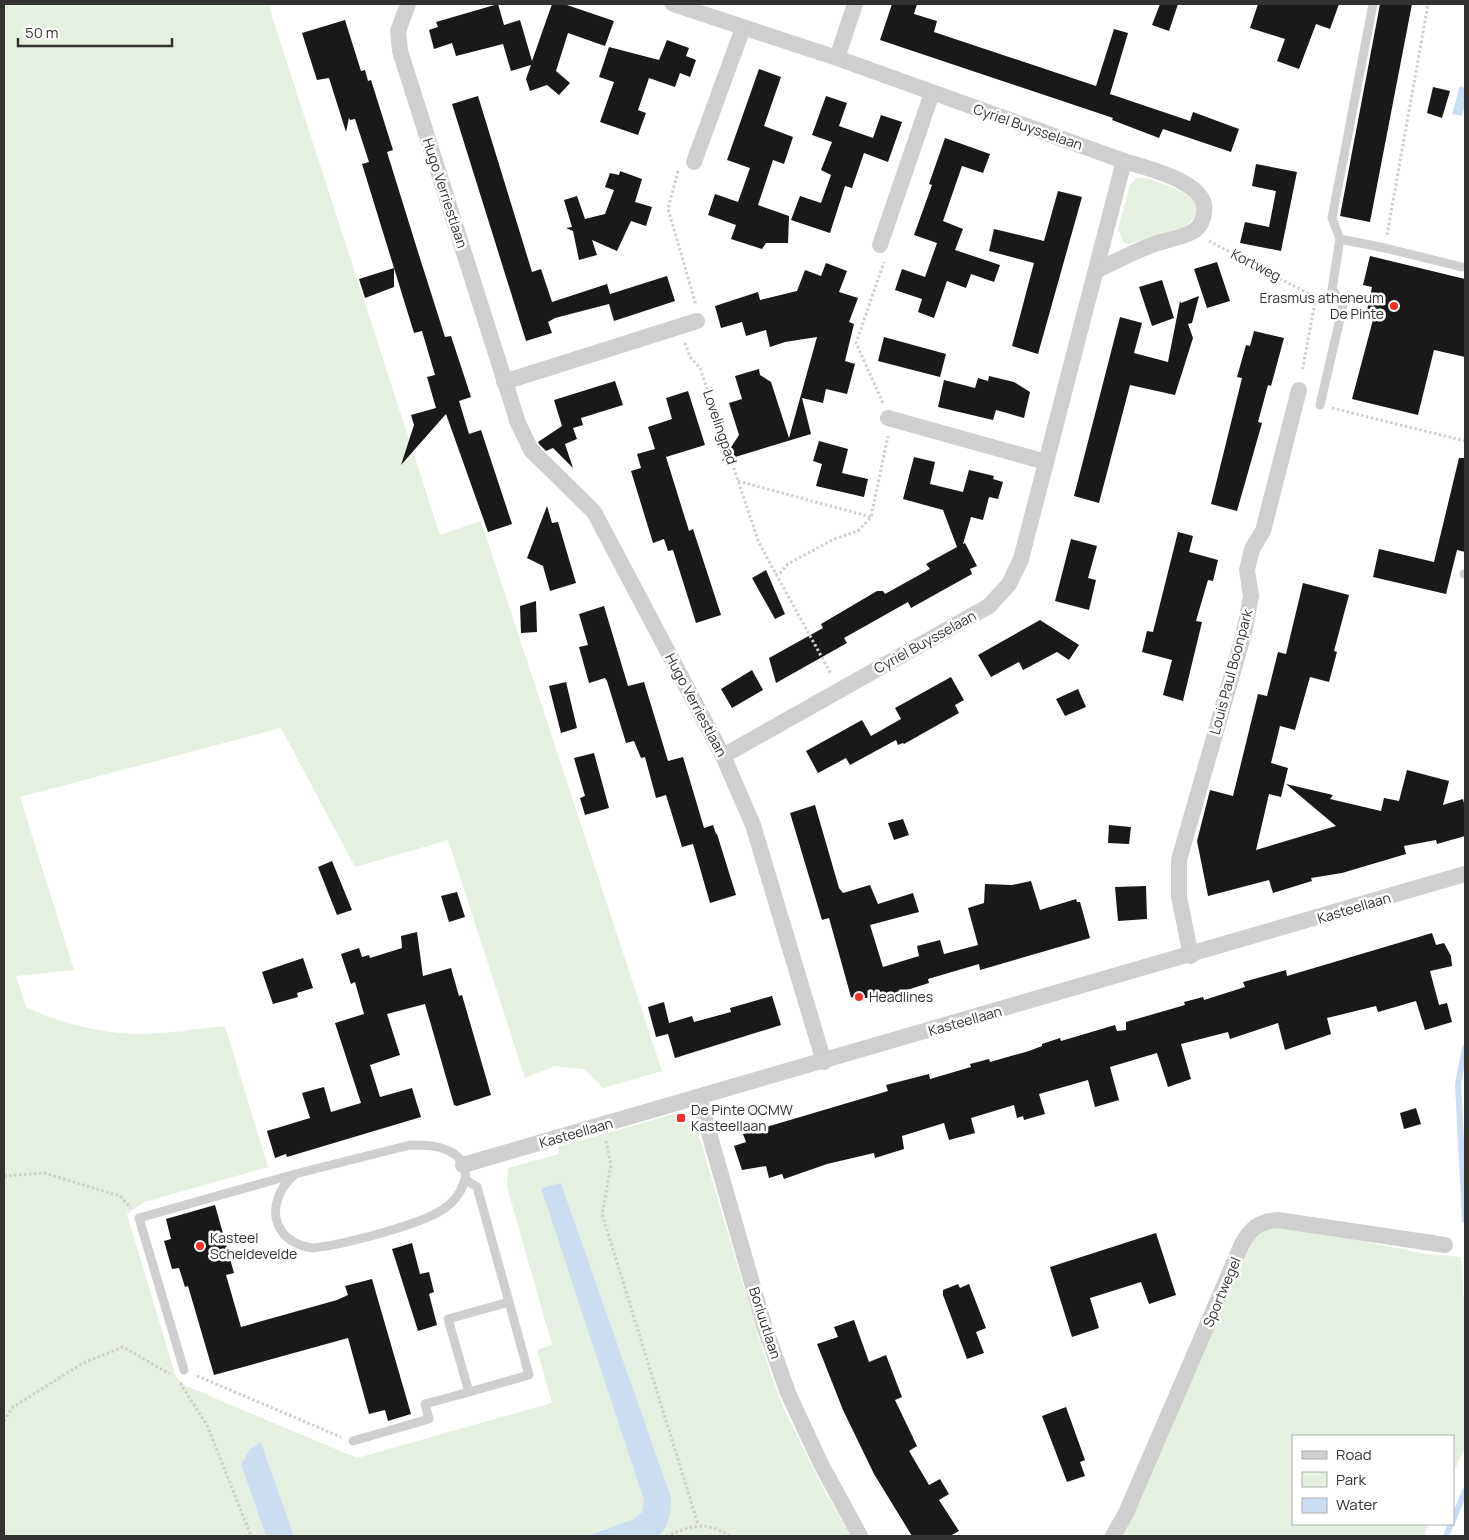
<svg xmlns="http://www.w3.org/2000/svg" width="1469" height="1540" font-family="Manrope,sans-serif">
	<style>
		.green { fill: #e6f0e0 }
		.water { fill: #cbdef1 }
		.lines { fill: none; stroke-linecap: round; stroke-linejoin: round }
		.stream { stroke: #cbdef1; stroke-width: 6 }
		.building { fill: #191919 }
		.path { stroke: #cfcfcf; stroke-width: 3; stroke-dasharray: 2.5 2.5; stroke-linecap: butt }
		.lane { stroke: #cfcfcf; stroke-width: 9 }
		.street { stroke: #cfcfcf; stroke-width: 16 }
		.poi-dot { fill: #f72e26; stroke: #fff; stroke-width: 2 }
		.labels { text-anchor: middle; stroke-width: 5; stroke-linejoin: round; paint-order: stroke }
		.street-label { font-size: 14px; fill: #323232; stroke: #fff }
		.poi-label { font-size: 14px; fill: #323232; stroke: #fff; text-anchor: start }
	</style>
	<rect width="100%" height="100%" fill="#fff"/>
	<!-- green -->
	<g class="green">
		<path d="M4 4H268L440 535 481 521 662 1071 603 1088 584 1069 555 1066 525 1078 448 840 355 867 281 728 20 797 74 970 16 976 26 1007C60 1023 99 1033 137 1034 166 1034 196 1029 225 1026L268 1167 144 1202 127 1214 176 1377 186 1386 357 1458 552 1403 537 1350 552 1345 507 1187 508 1168 559 1154 558 1147 677 1113 695 1122 763 1351 783 1407 822 1486 851 1536H657L660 1534 671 1497 561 1183 644 1500 642 1512 634 1519 587 1536H294L261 1442 241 1465 266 1536H4Z"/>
		<path d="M1136 178C1146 176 1156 182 1166 185 1185 192 1212 204 1186 226L1129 244 1124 243 1118 229 1130 185Z"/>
		<path d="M1289 1226 1426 1254 1461 1257 1465 1317V1447L1453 1474V1436H1293V1524H1429L1424 1536H1120L1254 1239 1261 1230Z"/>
	</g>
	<!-- water -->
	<g class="water">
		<path d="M1460 86 1465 88V104L1462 116 1452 114Z"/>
		<path d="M561 1183 671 1497C671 1511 670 1528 657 1536H587L634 1519 642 1512 644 1500 541 1188Z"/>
		<path d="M261 1442 294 1536H266L241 1465 250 1449Z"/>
	</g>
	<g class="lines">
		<!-- stream -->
		<g class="stream">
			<path d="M1465 1048 1458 1084 1465 1220"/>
			<path d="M1453 1520 1465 1491"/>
			<path d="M1446 1536 1451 1524"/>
		</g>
	</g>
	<!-- building -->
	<g class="building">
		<path d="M498 4 504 25 520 20 532 61 552 4H564L614 21 605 46 568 33 556 71 570 83 559 95 547 85 530 91 526 79 531 65 511 71 503 44 456 56 452 43 434 49 429 30 438 27 436 22Z"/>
		<path d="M892 4H917L914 14 937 21 934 32 1096 86 1114 29 1128 33 1110 94 1190 121 1193 112 1239 129 1231 152 1163 129 1159 138 1112 120 1113 118 880 40Z"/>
		<path d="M1160 4H1178L1169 31 1152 25Z"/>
		<path d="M1258 4H1339L1330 29 1316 24 1299 69 1277 61 1285 39 1250 28Z"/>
		<path d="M1380 4H1412L1370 222 1340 216Z"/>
		<path d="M345 20 361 71 365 70 368 81 371 80 393 150 387 152 418 252 445 337 451 336 471 397 459 401 469 434 481 430 512 524 488 532 446 414 401 465 414 425 411 415 436 408 427 377 435 375 422 331 414 333 362 164 369 162 355 119 350 120 349 118 346 132 329 78 317 80 302 33Z"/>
		<path d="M667 40 689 48 686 56 696 60 690 77 680 73 675 87 649 78 638 110 646 113 638 135 600 122 614 82 599 77 609 47 659 60Z"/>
		<path d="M759 69 781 77 764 126 793 137 784 164 773 160 758 205 789 216 788 243H766L762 249 731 239 736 225 708 215 715 194 738 202 750 168 727 160Z"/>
		<path d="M1433 87 1450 91 1442 118 1427 113Z"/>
		<path d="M478 96 532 272 541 269 552 302 607 284 610 294 667 276 675 301 614 321 609 304 555 318 548 322 552 333 526 341 452 104Z"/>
		<path d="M826 96 847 103 839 126 873 138 881 115 902 122 888 162 864 153 852 188 845 186 830 233 791 220 800 196 821 203 831 175 821 170 832 142 812 135Z"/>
		<path d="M945 138 990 154 983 173 962 166 943 221 963 229 955 250 1000 265 994 282 971 274 966 288 947 281 934 318 918 312 922 299 895 290 902 269 925 277 937 243 914 235 932 185 929 184Z"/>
		<path d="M1256 164 1297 172 1281 251 1240 243 1245 222 1269 227 1276 191 1252 186Z"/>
		<path d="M620 171 642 179 635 202 652 207 646 226 631 221 617 251 592 240 597 255 579 260 573 231 566 228 572 227 564 200 577 196 585 219 605 214 614 190 605 187 610 173 619 175Z"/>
		<path d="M1058 191 1082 197 1038 354 1012 346 1034 263 989 251 994 229 1044 241Z"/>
		<path d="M1370 256 1465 279V357L1434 350 1418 415 1352 399 1374 316 1366 315 1372 287 1363 285Z"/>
		<path d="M1217 262 1230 301 1207 308 1194 269Z"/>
		<path d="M826 263 847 271 839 292 858 298 849 322 854 324 845 361 855 364 847 394 826 389 823 403 802 398 811 434 722 461 739 435 729 403 742 399 735 376 759 369 760 375 771 382 789 438 817 337 785 342 770 347 766 330 746 336 742 322 721 328 715 306 758 292 760 300 797 291 805 270 821 276Z"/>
		<path d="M394 268V287L365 298 359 279Z"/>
		<path d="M1162 280 1174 318 1152 326 1139 287Z"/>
		<path d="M1199 296 1192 323 1188 324 1193 338 1175 395 1130 385 1099 503 1074 496 1120 317 1142 323 1134 353 1168 362 1180 301 1181 303Z"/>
		<path d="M1254 331 1284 338 1271 386 1268 385 1258 422 1262 423 1237 511 1211 504 1242 378 1237 377 1246 345 1250 346Z"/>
		<path d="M884 337 946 354 940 377 878 361Z"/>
		<path d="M989 376 1014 382 1030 392 1024 418 996 410 993 420 938 407 944 380 975 388 978 378 988 381Z"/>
		<path d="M615 381 623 405 581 418 583 425 573 428 577 439 565 444 573 468 553 448 546 451 539 444 538 442 562 426 554 400Z"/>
		<path d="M688 391 705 445 666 457 689 531 693 529 721 615 696 623 673 550 668 551 664 539 653 543 631 471 641 468 637 454 655 449 648 427 672 419 666 398Z"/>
		<path d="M819 441 848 449 842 473 868 479 864 497 816 486 822 464 813 461Z"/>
		<path d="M914 457 935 462 930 484 963 492 969 470 994 476 993 479 1003 482 998 499 989 497 983 520 971 517 963 544 965 543 977 566 970 569 972 574 911 608 908 602 844 638 847 643 776 683 769 658 823 628 821 624 877 591H883L885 594 930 569 926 564 957 547 943 510 903 499Z"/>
		<path d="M1459 458H1465V552L1457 550 1446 594 1373 577 1379 549 1434 562Z"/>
		<path d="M547 506 552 523 558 522 576 583 550 591 543 566 527 558Z"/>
		<path d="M1178 532 1193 536 1189 552 1218 560 1213 581 1208 580 1196 621 1202 622 1183 701 1163 695 1172 660 1142 652 1147 631 1153 632Z"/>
		<path d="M1071 539 1097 546 1088 578 1096 580 1089 610 1055 601Z"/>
		<path d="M766 570 785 614 775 619 752 578Z"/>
		<path d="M1303 583 1349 595 1334 651 1337 652 1329 682 1310 677 1295 730 1280 726 1271 763 1288 768 1281 797 1269 794 1256 850 1336 826 1286 784 1333 795 1330 799 1381 811 1384 798 1399 801 1407 770 1449 781 1443 805 1463 799 1465 808V836L1437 844 1436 840 1404 846 1406 854 1342 873 1311 878 1312 881 1273 893 1269 880 1208 896 1197 841 1210 790 1233 796 1258 694 1267 696 1278 652 1286 654Z"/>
		<path d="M536 601 537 632 521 633 520 606Z"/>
		<path d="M604 606 628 686 644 682 668 761 683 757 704 828 713 825 716 834H717L736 895 710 903 693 844 682 847 666 795 656 798 645 757 641 758 634 741 626 743 607 681 605 678 589 683 579 647 588 645 579 614Z"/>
		<path d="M1040 620 1079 645 1069 660 1057 652 1023 670 1019 662 991 677 978 655Z"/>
		<path d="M752 670 763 690 732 708 721 689Z"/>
		<path d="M951 677 964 700 955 705 959 713 904 744 903 743 898 745 896 740 850 765 846 758 818 773 806 751 862 720 871 736 901 719 895 708Z"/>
		<path d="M566 682 577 728 561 733 549 686Z"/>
		<path d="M1078 689 1086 707 1065 716 1056 699Z"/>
		<path d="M594 753 609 808 585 815 580 798 585 796 574 758Z"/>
		<path d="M815 805 839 888 843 893 870 885 878 904 913 893 919 912 870 925 883 967 919 956 917 946 940 940 944 954 978 945 968 908 984 903 985 884 1012 885 1031 881 1040 910 1076 899 1077 902H1080L1090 938 980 970 979 964 928 979 929 983 875 1000 874 997 858 999 851 997 829 918 822 920 790 813Z"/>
		<path d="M903 819 909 835 894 840 888 823Z"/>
		<path d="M1109 825 1131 827 1129 844 1108 843Z"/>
		<path d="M332 861 352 910 337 915 318 867Z"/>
		<path d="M1146 886 1147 919 1118 921 1115 887Z"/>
		<path d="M457 892 465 917 449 922 441 896Z"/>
		<path d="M417 932 423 976 451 968 459 996 462 995 491 1095 457 1106 454 1105 425 1004 387 1014 400 1055 370 1065 380 1097 412 1088 421 1117 287 1157 286 1154 275 1158 267 1131 310 1118 302 1093 324 1087 331 1112 361 1103 335 1023 364 1014 355 982 351 984 341 954 359 948 362 957 369 955 370 958 402 948 401 936Z"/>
		<path d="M1432 933 1436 945 1444 943 1451 956 1452 966 1430 971 1439 1005 1447 1003 1452 1022 1425 1030 1416 1001 1378 1012 1376 1006 1327 1018 1331 1034 1285 1050 1278 1023 1230 1039 1228 1032 1181 1044 1191 1079 1168 1087 1157 1053 1110 1067 1119 1100 1095 1107 1088 1080 1039 1094 1045 1114 1024 1120 1023 1116 1017 1118 1014 1105 971 1118 975 1133 949 1140 944 1123 902 1136 904 1149 875 1158 874 1153 827 1164 784 1179 782 1174 769 1178 766 1166 742 1170 734 1146 746 1142 743 1134 888 1091 886 1085 929 1074 930 1079 971 1067 970 1064 989 1059 990 1062 1029 1051 1042 1046V1044L1060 1038 1061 1041 1115 1025 1117 1031 1126 1030V1022L1185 1005 1184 1002 1203 997 1204 1000 1245 987 1243 982 1286 970 1287 976Z"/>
		<path d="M303 958 313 988 297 993 298 997 273 1004 262 972Z"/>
		<path d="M772 996 781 1025 675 1058 668 1034 656 1037 648 1007 664 1002 669 1023 692 1016 694 1022 731 1012 730 1008Z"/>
		<path d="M1416 1108 1421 1124 1404 1129 1400 1113Z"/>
		<path d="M215 1205 234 1273 226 1275 241 1327 337 1300 348 1295 345 1286 372 1279 411 1414 388 1421 385 1410 369 1414 348 1338 214 1375 188 1286 185 1287 179 1268 172 1269 164 1241 171 1239 166 1219Z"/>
		<path d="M1156 1233 1176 1295 1149 1304 1141 1282 1090 1298 1099 1328 1072 1337 1050 1267Z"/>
		<path d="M412 1243 420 1274 429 1272 434 1292 429 1294 437 1325 418 1331 392 1249Z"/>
		<path d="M958 1284 960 1288 969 1284 986 1328 976 1332 984 1353 967 1359 943 1295V1290Z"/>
		<path d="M854 1320 869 1362 886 1355 902 1397 895 1400 917 1446 909 1451 929 1485 940 1479 949 1494 939 1500 959 1531 950 1536H912L874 1474 843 1410 817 1344 838 1337 834 1327Z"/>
		<path d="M1066 1407 1085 1460 1080 1462 1085 1476 1067 1482 1042 1416Z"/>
	</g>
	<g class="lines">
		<!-- path -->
		<g class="path">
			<path d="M678 171 668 209 696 305"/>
			<path d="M1387 235 1428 4"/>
			<path d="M1209 241 1313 296 1315 302 1302 372"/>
			<path d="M685 343 690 357 700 368 759 543 831 674"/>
			<path d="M883 403 856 343 884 262"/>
			<path d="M1332 408 1465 441"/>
			<path d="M738 481 871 517"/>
			<path d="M775 575 780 573 788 564 834 539 858 531 871 517 888 436"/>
			<path d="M606 1141 611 1165 602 1214 698 1524"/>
			<path d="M4 1176 44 1173 120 1196 131 1208"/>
			<path d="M197 1376 341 1437"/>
			<path d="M180 1383 207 1425 251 1536"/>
			<path d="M4 1421 13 1407 83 1363 123 1347 170 1374"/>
			<path d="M666 1536C693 1526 704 1520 730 1536"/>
		</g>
		<!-- lane -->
		<g class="lane">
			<path d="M1340 239 1385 248 1462 267"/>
			<path d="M1320 405 1343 306 1332 289 1340 239 1332 218 1373 4"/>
			<path d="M1464 574H1465"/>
			<path d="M466 1180 477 1187 509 1302 448 1319 469 1392 529 1375 509 1302"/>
			<path d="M184 1370 139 1218 295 1174 410 1145C424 1145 438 1145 451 1152 478 1167 462 1198 442 1210 419 1225 342 1245 313 1248 270 1242 264 1201 295 1174"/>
			<path d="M353 1441 429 1419 425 1404 469 1392"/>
		</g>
		<!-- street -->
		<g class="street">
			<path d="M408 4 398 31 400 51 518 423 531 450 594 512 723 756 753 825 824 1062"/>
			<path d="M673 4 837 58 1124 161 1021 559 1009 584 989 606 723 756"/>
			<path d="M837 58 855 4"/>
			<path d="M694 162 743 28"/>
			<path d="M880 245 932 93"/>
			<path d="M1097 270C1115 262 1133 252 1152 245 1165 240 1181 238 1192 232 1199 228 1203 221 1204 213 1210 182 1146 168 1124 161"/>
			<path d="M504 382 697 321"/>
			<path d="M888 418 1046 462"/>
			<path d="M1191 956 1179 897V860L1244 633 1251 596 1247 570 1252 549 1263 531 1299 390"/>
			<path d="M699 1098 764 1325 788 1393 821 1464 860 1536"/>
			<path d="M463 1165 1465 874"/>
			<path d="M1113 1536 1126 1513 1242 1244C1251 1228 1259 1221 1278 1220L1445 1245"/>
		</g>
	</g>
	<!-- markers -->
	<g class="poi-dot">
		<circle cx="1394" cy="306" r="5"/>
		<circle cx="859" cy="997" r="5"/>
		<rect x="676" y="1113" width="10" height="10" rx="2.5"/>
		<circle cx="200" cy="1246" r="5"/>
	</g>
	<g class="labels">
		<!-- street labels -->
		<g class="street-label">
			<text transform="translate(1028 127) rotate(19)" y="5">Cyriel Buysselaan</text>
			<text transform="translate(445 193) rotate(72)" y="5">Hugo Verriestlaan</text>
			<text transform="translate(1256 265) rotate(27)" y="5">Kortweg</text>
			<text transform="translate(720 427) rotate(71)" y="5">Lovelingpad</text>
			<text transform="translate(925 642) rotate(-29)" y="5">Cyriel Buysselaan</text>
			<text transform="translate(1231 672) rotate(-75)" y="5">Louis Paul Boonpark</text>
			<text transform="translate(696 705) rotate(62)" y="5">Hugo Verriestlaan</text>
			<text transform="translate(1354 908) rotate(-17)" y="5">Kasteellaan</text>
			<text transform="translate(965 1021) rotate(-16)" y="5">Kasteellaan</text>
			<text transform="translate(576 1133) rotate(-16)" y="5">Kasteellaan</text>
			<text transform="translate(1222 1292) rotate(-67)" y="5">Sportwegel</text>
			<text transform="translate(765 1323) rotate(72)" y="5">Borluutlaan</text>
		</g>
		<!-- poi labels -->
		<g class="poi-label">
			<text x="1384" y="303" text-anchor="end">Erasmus atheneum<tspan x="1384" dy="16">De Pinte</tspan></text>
			<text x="869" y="1002">Headlines</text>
			<text x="691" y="1115">De Pinte OCMW<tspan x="691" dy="16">Kasteellaan</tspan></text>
			<text x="210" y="1243">Kasteel<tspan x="210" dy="16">Scheldevelde</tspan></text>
		</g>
	</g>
	<!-- border -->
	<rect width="1469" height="1540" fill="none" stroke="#323232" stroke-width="10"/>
	<!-- legend -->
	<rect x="1292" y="1435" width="162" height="90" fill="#ffffff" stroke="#adadad"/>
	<rect x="1302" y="1451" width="25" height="8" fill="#cfcfcf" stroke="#adadad"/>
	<text x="1336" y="1460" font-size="15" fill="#323232">Road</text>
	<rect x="1302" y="1472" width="25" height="15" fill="#e6f0e0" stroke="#adadad"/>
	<text x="1336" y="1485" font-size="15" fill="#323232">Park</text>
	<rect x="1302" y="1498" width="25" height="15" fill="#cbdef1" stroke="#adadad"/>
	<text x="1336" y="1510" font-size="15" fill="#323232">Water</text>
	<!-- scale -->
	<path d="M18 38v8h154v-8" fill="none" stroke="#323232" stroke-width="2.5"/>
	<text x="25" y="38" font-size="15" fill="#323232" stroke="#ffffff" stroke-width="4" paint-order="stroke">50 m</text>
</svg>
